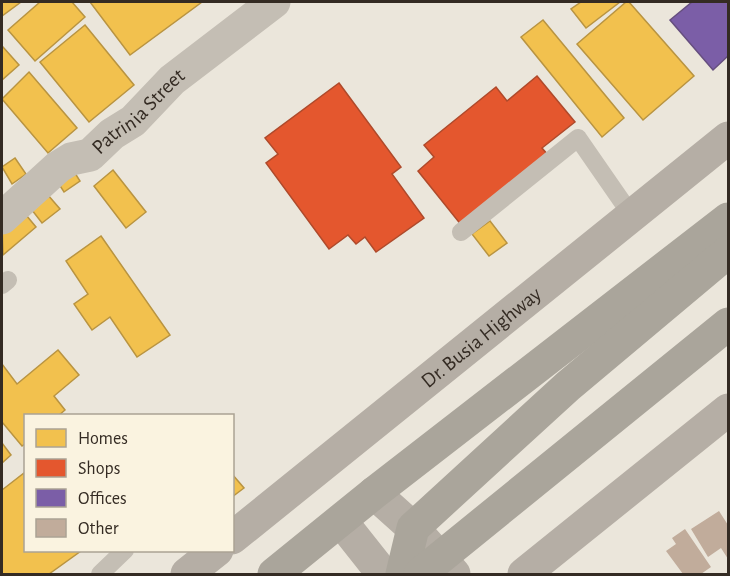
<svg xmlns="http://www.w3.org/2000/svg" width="730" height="576" font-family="'Alegreya Sans',sans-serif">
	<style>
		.homes { fill: #f2c14e; stroke: #b99441; stroke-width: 1.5 }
		.shops { fill: #e4572e; stroke: #af4a2b; stroke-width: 1.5 }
		.offices { fill: #7b5ea7; stroke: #664f7f; stroke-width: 1.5 }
		.building { fill: #c1ac9b }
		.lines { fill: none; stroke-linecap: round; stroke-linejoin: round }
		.lane { stroke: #c4beb4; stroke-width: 18 }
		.street { stroke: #c4beb4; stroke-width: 33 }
		.secondary { stroke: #b5aea5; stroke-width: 33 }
		.highway { stroke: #aaa59b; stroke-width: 33 }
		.labels { text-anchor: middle; stroke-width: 6; stroke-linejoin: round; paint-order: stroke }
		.street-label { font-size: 21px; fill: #342b23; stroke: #faf3e0 }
	</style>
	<rect width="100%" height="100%" fill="#ebe6db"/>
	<!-- homes -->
	<g class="homes">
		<path d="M2 2H21L2 16Z"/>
		<path d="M40 2H72L85 17 35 61 8 30Z"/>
		<path d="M90 2H202L130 55Z"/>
		<path d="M581 2H620L586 28 571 9Z"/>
		<path d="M626 2H629L694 76 643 120 577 44Z"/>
		<path d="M543 20 624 118 602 137 521 37Z"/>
		<path d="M85 25 134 85 89 122 40 62Z"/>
		<path d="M3 47 19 65 2 80V49Z"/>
		<path d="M29 72 77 128 48 153 2 99Z"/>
		<path d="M15 158 26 174 12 184 2 167Z"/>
		<path d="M73 170 80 181 64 192 57 181Z"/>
		<path d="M113 170 146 212 126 228 94 186Z"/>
		<path d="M41 187 60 209 42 223 25 201Z"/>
		<path d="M21 209 36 227 3 255 2 225Z"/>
		<path d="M490 221 507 243 489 256 472 234Z"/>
		<path d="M101 236 170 335 137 357 110 317 92 330 74 304 88 294 66 261Z"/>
		<path d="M58 350 79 375 54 396 65 410 58 416H26V443L22 446 2 422V364L17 384Z"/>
		<path d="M2 443 11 455 2 463Z"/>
		<path d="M24 473 26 550 81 551 49 574H2V490Z"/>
		<path d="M232 474 244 488 232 497Z"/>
	</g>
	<!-- shops -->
	<g class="shops">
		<path d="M537 76 575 122 542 148 548 155 462 226 418 171 434 157 424 145 496 87 507 101Z"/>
		<path d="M339 83 401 167 392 174 424 218 376 252 365 237 356 244 348 235 329 249 266 163 278 154 265 138Z"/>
	</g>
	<!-- offices -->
	<path class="offices" d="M692 2H728V56L713 70 670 20Z"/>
	<!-- building -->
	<g class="building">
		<path d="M719 511 728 525V559L721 548 708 557 691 529Z"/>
		<path d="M685 529 711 567 701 574H683L666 551 676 544 672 538Z"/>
	</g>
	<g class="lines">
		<!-- lane -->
		<g class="lane">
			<path d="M461 232 578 138 632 216"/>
			<path d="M2 285 8 280"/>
			<path d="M100 574 125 550"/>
		</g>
		<!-- street -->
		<path class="street" id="s1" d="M2 218 58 167 71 159 90 155 112 134 133 121 172 80 274 2"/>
		<!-- secondary -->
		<g class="secondary">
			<path d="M374 493 413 528 454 574"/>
			<path d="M341 521 383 574"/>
			<path id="s2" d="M232 538 728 138"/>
			<path d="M187 574 217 550"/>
			<path d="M524 574 728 410"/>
		</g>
		<!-- highway -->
		<g class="highway">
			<path d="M274 574 374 493 728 219"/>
			<path d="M402 574 413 528 568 386 728 252"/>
			<path d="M420 574 728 324"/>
		</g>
	</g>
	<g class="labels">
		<!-- street labels -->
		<g class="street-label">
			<text dy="7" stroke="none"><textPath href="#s1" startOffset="176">Patrinia Street</textPath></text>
			<text dy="7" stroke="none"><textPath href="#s2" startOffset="320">Dr. Busia Highway</textPath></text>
		</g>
	</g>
	<!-- border -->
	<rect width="730" height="576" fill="none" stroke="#342b23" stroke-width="6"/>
	<!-- legend -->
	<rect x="24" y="414" width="210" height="138" fill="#faf3e0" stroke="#aba394" stroke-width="1.5"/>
	<rect x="36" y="429" width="30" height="18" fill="#f2c14e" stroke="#aba394" stroke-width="1.5"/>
	<text x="78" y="444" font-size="18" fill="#342b23">Homes</text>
	<rect x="36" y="459" width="30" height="18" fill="#e4572e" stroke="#aba394" stroke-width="1.5"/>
	<text x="78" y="474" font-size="18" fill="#342b23">Shops</text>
	<rect x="36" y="489" width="30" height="18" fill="#7b5ea7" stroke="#aba394" stroke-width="1.5"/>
	<text x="78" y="504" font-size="18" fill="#342b23">Offices</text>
	<rect x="36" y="519" width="30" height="18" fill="#c1ac9b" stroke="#aba394" stroke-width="1.5"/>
	<text x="78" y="534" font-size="18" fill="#342b23">Other</text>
</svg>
